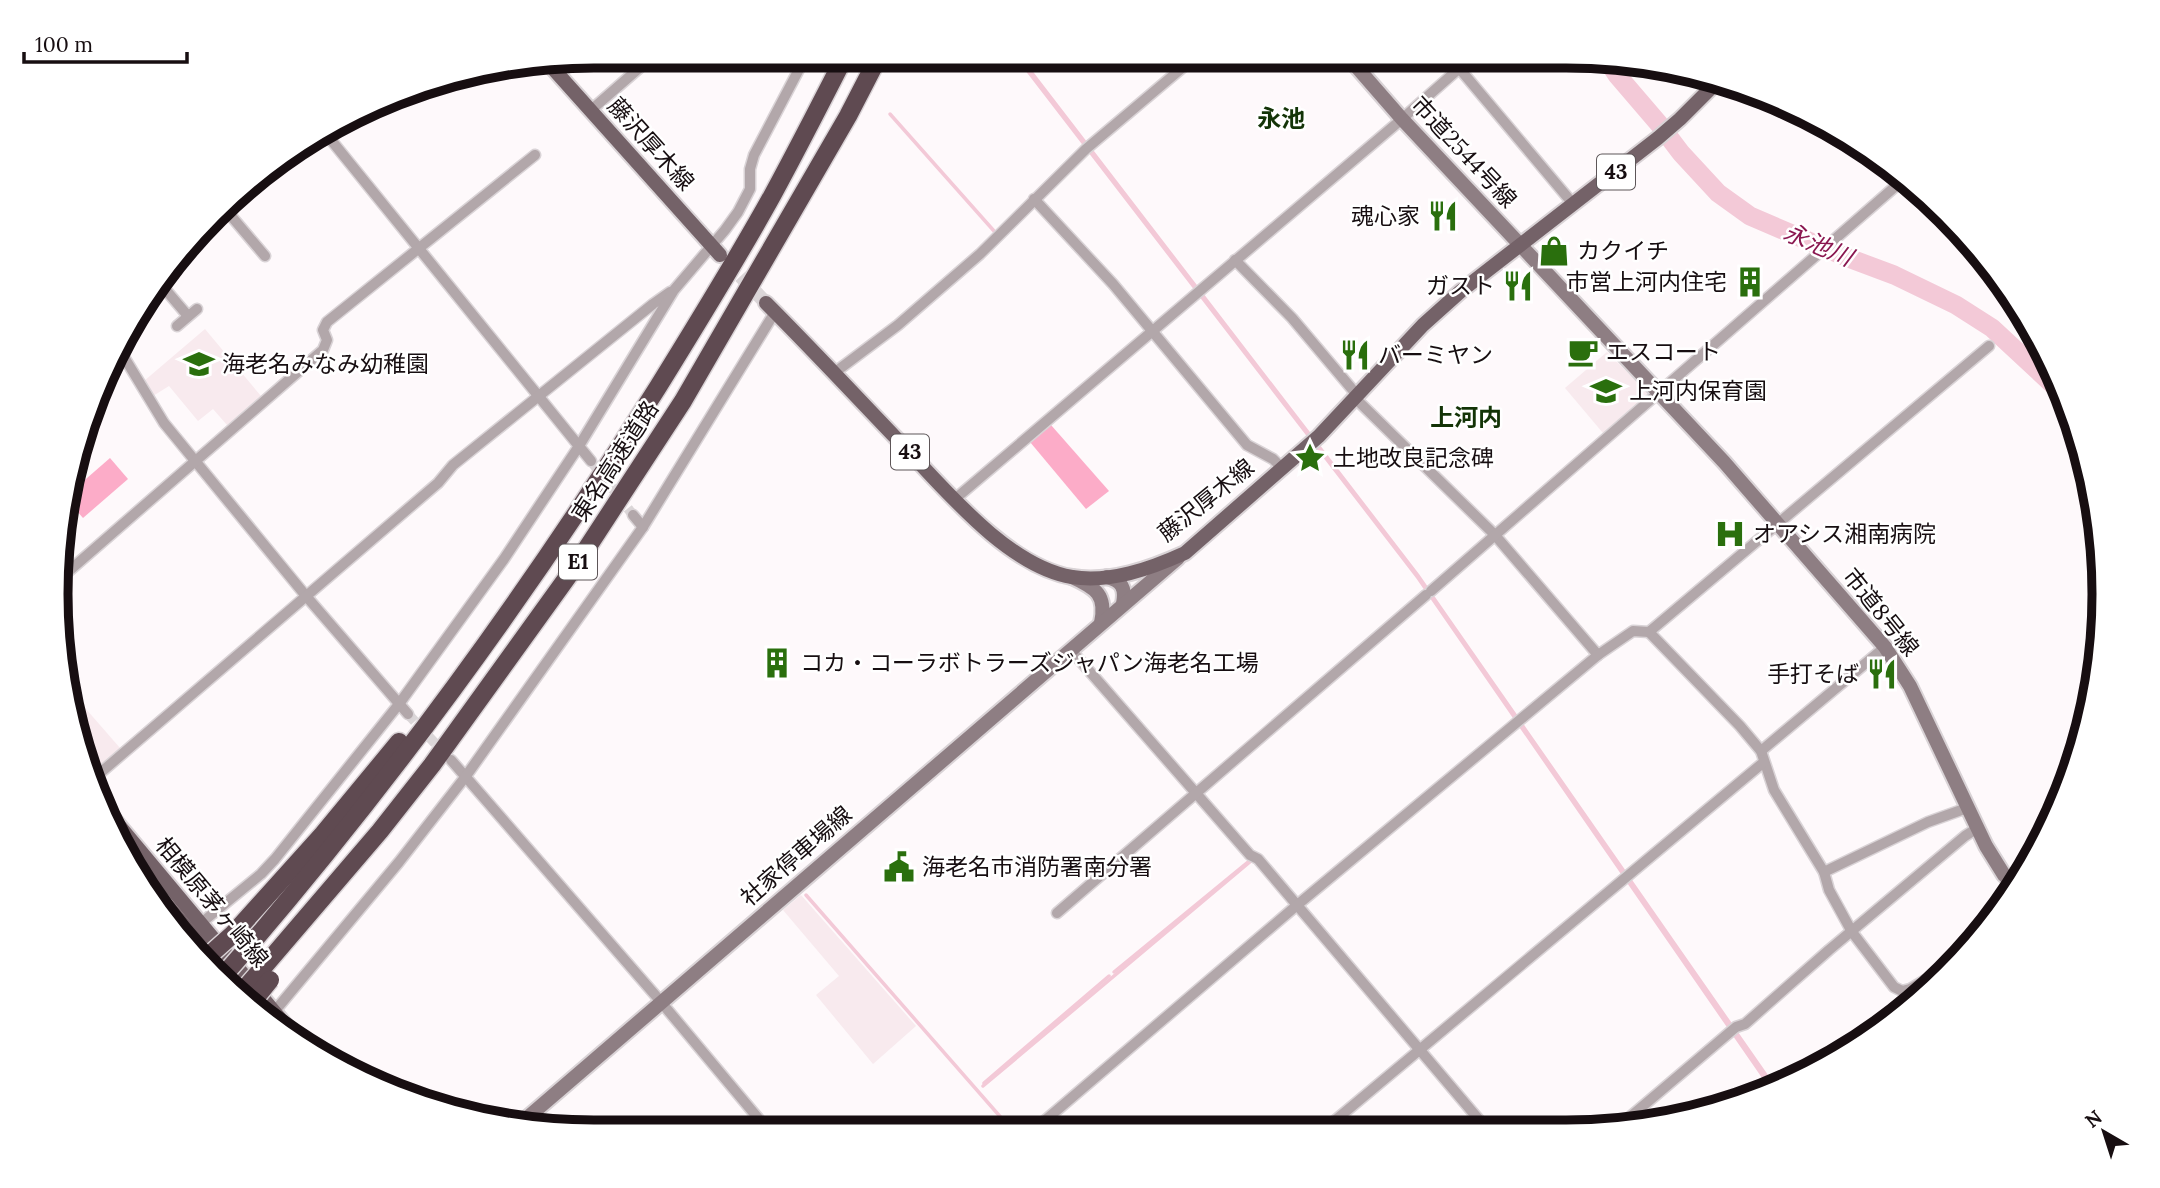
<svg xmlns="http://www.w3.org/2000/svg" width="2160" height="1188" font-family="Lora,'Noto Sans JP',serif">
	<style>
		.built { fill: #f8eaee }
		.green { fill: #fcacc8 }
		.water { fill: #f3c9d7 }
		.lines { fill: none; stroke-linecap: round; stroke-linejoin: round }
		.stream { stroke: #f3c9d7; stroke-width: 3.5 }
		.river { stroke: #f3c9d7; stroke-width: 19 }
		.street-tunnel { stroke: #dbd6d8; stroke-width: 10; stroke-dasharray: 10 5; stroke-linecap: butt }
		.primary-tunnel { stroke: #dbd6d8; stroke-width: 14; stroke-dasharray: 14 7; stroke-linecap: butt }
		.street-casing { stroke: #d9d3d6; stroke-width: 13 }
		.secondary-casing { stroke: #d9d3d6; stroke-width: 18 }
		.primary-casing { stroke: #d9d3d6; stroke-width: 18 }
		.highway-casing { stroke: #d9d3d6; stroke-width: 21 }
		.street { stroke: #b2a7aa; stroke-width: 10 }
		.secondary { stroke: #8e7e83; stroke-width: 14 }
		.primary { stroke: #746268; stroke-width: 14 }
		.highway { stroke: #5f4a51; stroke-width: 18 }
		.highway-bridge-casing { stroke: #d9d3d6; stroke-width: 21; stroke-linecap: butt }
		.highway-bridge { stroke: #5f4a51; stroke-width: 18 }
		.labels { text-anchor: middle; stroke-width: 5; stroke-linejoin: round; paint-order: stroke }
		.shield { fill: #fff; stroke: #5d5658; stroke-width: 2 }
		.shield-label { font-size: 21px; font-weight: bold; fill: #170e11 }
		.street-label { font-size: 23px; fill: #170e11; stroke: #fff }
		.poi-label { font-size: 23px; fill: #170e11; stroke: #fff; text-anchor: start }
		.neighbourhood-label { font-size: 24px; font-weight: bold; fill: #133407; stroke: #fff }
		.water-label { font-size: 24px; font-style: italic; fill: #8a1750; stroke: #fff }
		.rim { fill: none; stroke: #170e11; stroke-width: 9 }
	</style>
	<rect width="100%" height="100%" fill="#fef9fb"/>
	<!-- built -->
	<g class="built">
		<path d="M205 329 261 396 227 425 213 409 198 421 169 386 153 396 144 381Z"/>
		<path d="M1607 352 1648 393 1603 433 1565 388Z"/>
		<path d="M72 693 120 748 91 773 90 771Z"/>
		<path d="M801 895 916 1026 873 1064 816 995 839 976 783 910Z"/>
	</g>
	<!-- green -->
	<g class="green">
		<path d="M1051 425 1109 491 1086 509 1030 442Z"/>
		<path d="M110 458 128 479 83 518 70 503 71 492Z"/>
	</g>
	<!-- water -->
	<path class="water" d="M1014 56H1021L1419 574 1775 1085 1769 1088 1416 578Z"/>
	<g class="lines">
		<!-- stream -->
		<g class="stream">
			<path d="M890 114 994 231"/>
			<path d="M806 895 1011 1129"/>
			<path d="M1114 972 1248 862"/>
			<path d="M984 1083 1109 976"/>
			<path d="M983 1086 1251 861"/>
		</g>
		<!-- river -->
		<path class="river" d="M1606 58 1617 75 1659 124 1681 153 1718 193 1750 216 1846 257 1894 275 1956 305 1992 328 2063 394"/>
		<!-- street-tunnel -->
		<g class="street-tunnel">
			<path d="M591 461 633 515"/>
			<path d="M408 714 443 752"/>
		</g>
		<!-- primary-tunnel -->
		<path class="primary-tunnel" d="M726 261 766 303"/>
		<!-- street casing -->
		<g class="street-casing">
			<g id="street">
				<path d="M1459 68 1574 205"/>
				<path d="M590 111 653 56"/>
				<path d="M327 135 591 461"/>
				<path d="M1034 199 1113 284 1247 445 1273 459 1282 468"/>
				<path d="M226 210 265 256"/>
				<path d="M1235 260 1292 318 1357 395"/>
				<path d="M159 282 188 316"/>
				<path d="M177 326 197 309"/>
				<path d="M121 352 164 423 306 596 408 714"/>
				<path d="M834 373 898 325 980 254 1086 149 1195 57"/>
				<path d="M1355 398 1494 534 1598 655"/>
				<path d="M955 499 1402 119 1472 57"/>
				<path d="M633 515 643 527"/>
				<path d="M62 577 323 350 327 340 323 330 327 322 535 155"/>
				<path d="M1431 591 1905 178"/>
				<path d="M1649 632 1740 726 1761 751 1774 790 1824 872 1829 890 1852 932 1894 987 1902 991 1910 989 1957 961"/>
				<path d="M1070 649 1250 855 1258 859 1486 1128"/>
				<path d="M1761 751 1885 647"/>
				<path d="M451 760 656 996 768 1130"/>
				<path d="M92 780 438 483 453 465 653 304 670 292"/>
				<path d="M1824 872 1928 822 1967 808"/>
				<path d="M1057 913 1426 595"/>
				<path d="M183 938 261 874 275 859 399 704 504 559 579 446 674 290 725 230 738 212 750 189V169L754 155 806 56"/>
				<path d="M274 1012 399 862 466 776 643 527 775 312"/>
				<path d="M1326 1128 1764 762"/>
				<path d="M1617 1128 1736 1027 1745 1024 1829 950 1965 836 1976 829"/>
				<path d="M1035 1129 1296 906 1598 655 1633 631 1649 632 1989 346"/>
			</g>
		</g>
		<!-- secondary casing -->
		<g class="secondary-casing">
			<g id="secondary">
				<path d="M1348 57 1402 119 1724 462 1885 647 1910 686 1986 846 2004 875 2015 886"/>
				<path d="M1072 577C1096 588 1107 595 1101 623"/>
				<path d="M1107 577C1122 581 1126 588 1123 604"/>
				<path d="M520 1124 1178 558"/>
			</g>
		</g>
		<!-- primary casing -->
		<g class="primary-casing">
			<g id="primary">
				<path d="M549 64 720 255"/>
				<path d="M766 303C810 347 852 392 895 437 940 483 1005 566 1072 577 1110 583 1150 569 1185 553L1319 436 1423 325 1461 291 1658 138 1680 119 1719 80"/>
				<path d="M97 799 292 1033"/>
				<path d="M149 884 239 989"/>
			</g>
		</g>
		<!-- highway casing -->
		<g class="highway-casing">
			<g id="highway">
				<path d="M233 934 323 834 399 742"/>
				<path d="M244 952C396 775 534 585 658 387 697 324 736 261 772 196 797 150 821 103 845 56"/>
				<path d="M261 970 380 831 432 765 574 568 683 401 848 116 879 56"/>
			</g>
		</g>
		<!-- street -->
		<use href="#street" class="street"/>
		<!-- secondary -->
		<use href="#secondary" class="secondary"/>
		<!-- primary -->
		<use href="#primary" class="primary"/>
		<!-- highway -->
		<use href="#highway" class="highway"/>
		<!-- highway-bridge casing -->
		<g class="highway-bridge-casing">
			<g id="highway-bridge">
				<path d="M204 960 233 934"/>
				<path d="M223 976 244 952"/>
				<path d="M242 992 261 970"/>
				<path d="M253 1001 270 980"/>
			</g>
		</g>
		<!-- highway-bridge -->
		<use href="#highway-bridge" class="highway-bridge"/>
	</g>
	<!-- icons -->
	<defs>
		<g id="restaurant-bare" transform="scale(2.415)"><path d="M-5-6h1v4h1v-4h1v4h1v-4h1v5L-1.5 .5V6h-2V.5L-5-1ZM5-6V6H3V1.5H1.5Q1.5-4 5-6Z" fill="#2a6f0d" stroke="#fff" stroke-width="2.5" paint-order="stroke"/></g>
		<g id="shop-bare" transform="scale(2.415)"><path d="M-5-2.5h2.3a2.7 3.5 0 0 1 5.4 0H5L5.5 6h-11ZM-1.5-2.5h3a1.5 2.3 0 0 0-3 0Z" fill="#2a6f0d" stroke="#fff" stroke-width="2.5" paint-order="stroke"/></g>
		<g id="building-bare" transform="scale(2.415)"><path d="M-4-6H4V6H1V3H-1V6H-4ZM-2.5-4.3h1.7v1.8h-1.7ZM.8-4.3h1.7v1.8H.8ZM-2.5-1h1.7V.8h-1.7ZM.8-1h1.7V.8H.8Z" fill="#2a6f0d" stroke="#fff" stroke-width="2.5" paint-order="stroke"/></g>
		<g id="cafe-bare" transform="scale(2.415)"><path d="M-5.5-4.5H6V0H3Q3 3.5 0 3.5H-2.5Q-5.5 3.5-5.5 0ZM3-3.2v2h1.7v-2ZM-6 4.5H4V6H-6Z" fill="#2a6f0d" stroke="#fff" stroke-width="2.5" paint-order="stroke"/></g>
		<g id="school-bare" transform="scale(2.415)"><path d="M0-5L7-2L0 1L-7-2ZM-4 1L0 2.5L4 1V4Q0 6-4 4Z" fill="#2a6f0d" stroke="#fff" stroke-width="2.5" paint-order="stroke"/></g>
		<g id="sight-bare" transform="scale(2.415)"><path d="M0-6L1.8-2.2L6-1.7L2.9 1.2L3.7 5.4L0 3.3L-3.7 5.4L-2.9 1.2L-6-1.7L-1.8-2.2Z" fill="#2a6f0d" stroke="#fff" stroke-width="2.5" paint-order="stroke"/></g>
		<g id="hospital-bare" transform="scale(2.415)"><path d="M-5-5h3v3.5h4V-5h3V5h-3V1.5h-4V5h-3Z" fill="#2a6f0d" stroke="#fff" stroke-width="2.5" paint-order="stroke"/></g>
		<g id="civic-bare" transform="scale(2.415)"><path d="M-.6-6.5H3V-4.5H.6V-3L4-1V1h2V6H-6V1h2V-1L-.6-3ZM-1.2 2.5V6h2.4V2.5Z" fill="#2a6f0d" stroke="#fff" stroke-width="2.5" paint-order="stroke"/></g>
	</defs>
	<g fill-rule="evenodd">
		<use href="#restaurant-bare" x="1443" y="216"/>
		<use href="#shop-bare" x="1554" y="251"/>
		<use href="#building-bare" x="1750" y="282"/>
		<use href="#restaurant-bare" x="1518" y="286"/>
		<use href="#cafe-bare" x="1583" y="352"/>
		<use href="#restaurant-bare" x="1355" y="355"/>
		<use href="#school-bare" x="199" y="364"/>
		<use href="#school-bare" x="1606" y="391"/>
		<use href="#sight-bare" x="1310" y="458"/>
		<use href="#hospital-bare" x="1730" y="534"/>
		<use href="#building-bare" x="777" y="663"/>
		<use href="#restaurant-bare" x="1882" y="674"/>
		<use href="#civic-bare" x="899" y="867"/>
	</g>
	<g class="labels">
		<!-- shield labels -->
		<g class="shield">
			<rect x="1597" y="154.5" width="38" height="35" rx="5"/>
			<rect x="891" y="434.5" width="38" height="35" rx="5"/>
			<rect x="559" y="544.5" width="38" height="35" rx="5"/>
		</g>
		<g class="shield-label">
			<text x="1616" y="179">43</text>
			<text x="910" y="459">43</text>
			<text x="578" y="569">E1</text>
		</g>
		<!-- street labels -->
		<g class="street-label">
			<text transform="translate(651 144) rotate(48)" y="8">藤沢厚木線</text>
			<text transform="translate(1464 152) rotate(47)" y="8">市道2544号線</text>
			<text transform="translate(615 461) rotate(-57)" y="8">東名高速道路</text>
			<text transform="translate(1206 500) rotate(-39)" y="8">藤沢厚木線</text>
			<text transform="translate(1881 612) rotate(51)" y="8">市道8号線</text>
			<text transform="translate(796 856) rotate(-41)" y="8">社家停車場線</text>
			<text transform="translate(212 902) rotate(50)" y="8">相模原茅ヶ崎線</text>
		</g>
		<!-- poi labels -->
		<g class="poi-label">
			<text x="1420" y="224" text-anchor="end">魂心家</text>
			<text x="1577" y="259">カクイチ</text>
			<text x="1727" y="290" text-anchor="end">市営上河内住宅</text>
			<text x="1495" y="294" text-anchor="end">ガスト</text>
			<text x="1606" y="360">エスコート</text>
			<text x="1378" y="363">バーミヤン</text>
			<text x="222" y="372">海老名みなみ幼稚園</text>
			<text x="1629" y="399">上河内保育園</text>
			<text x="1333" y="466">土地改良記念碑</text>
			<text x="1753" y="542">オアシス湘南病院</text>
			<text x="800" y="671">コカ・コーラボトラーズジャパン海老名工場</text>
			<text x="1859" y="682" text-anchor="end">手打そば</text>
			<text x="922" y="875">海老名市消防署南分署</text>
		</g>
		<!-- neighbourhood labels -->
		<g class="neighbourhood-label">
			<text x="1281" y="127">永池</text>
			<text x="1466" y="426">上河内</text>
		</g>
		<!-- water labels -->
		<g class="water-label">
			<text transform="translate(1818 245) rotate(23)" y="8">永池川</text>
		</g>
	</g>
	<!-- crop -->
	<path d="M0 0H2160V1188H0ZM594 68H1566A526 526 0 0 1 2092 594V594A526 526 0 0 1 1566 1120H594A526 526 0 0 1 68 594V594A526 526 0 0 1 594 68Z" fill="#fff" fill-rule="evenodd"/>
	<path class="rim" d="M594 68H1566A526 526 0 0 1 2092 594V594A526 526 0 0 1 1566 1120H594A526 526 0 0 1 68 594V594A526 526 0 0 1 594 68Z"/>
	<!-- north arrow -->
	<g transform="translate(2104 1132) rotate(321)" stroke="#ffffff" stroke-width="5" paint-order="stroke">
	<path d="M0-5L12 26L0 18L-12 26Z" fill="#170e11"/>
	<text y="-10" font-size="19" font-weight="bold" text-anchor="middle" fill="#170e11">N</text>
	</g>
	<!-- scale -->
	<path d="M24 52v10h163v-10" fill="none" stroke="#170e11" stroke-width="3.5"/>
	<text x="35" y="52" font-size="21" fill="#170e11" stroke="#ffffff" stroke-width="5" paint-order="stroke">100 m</text>
</svg>
